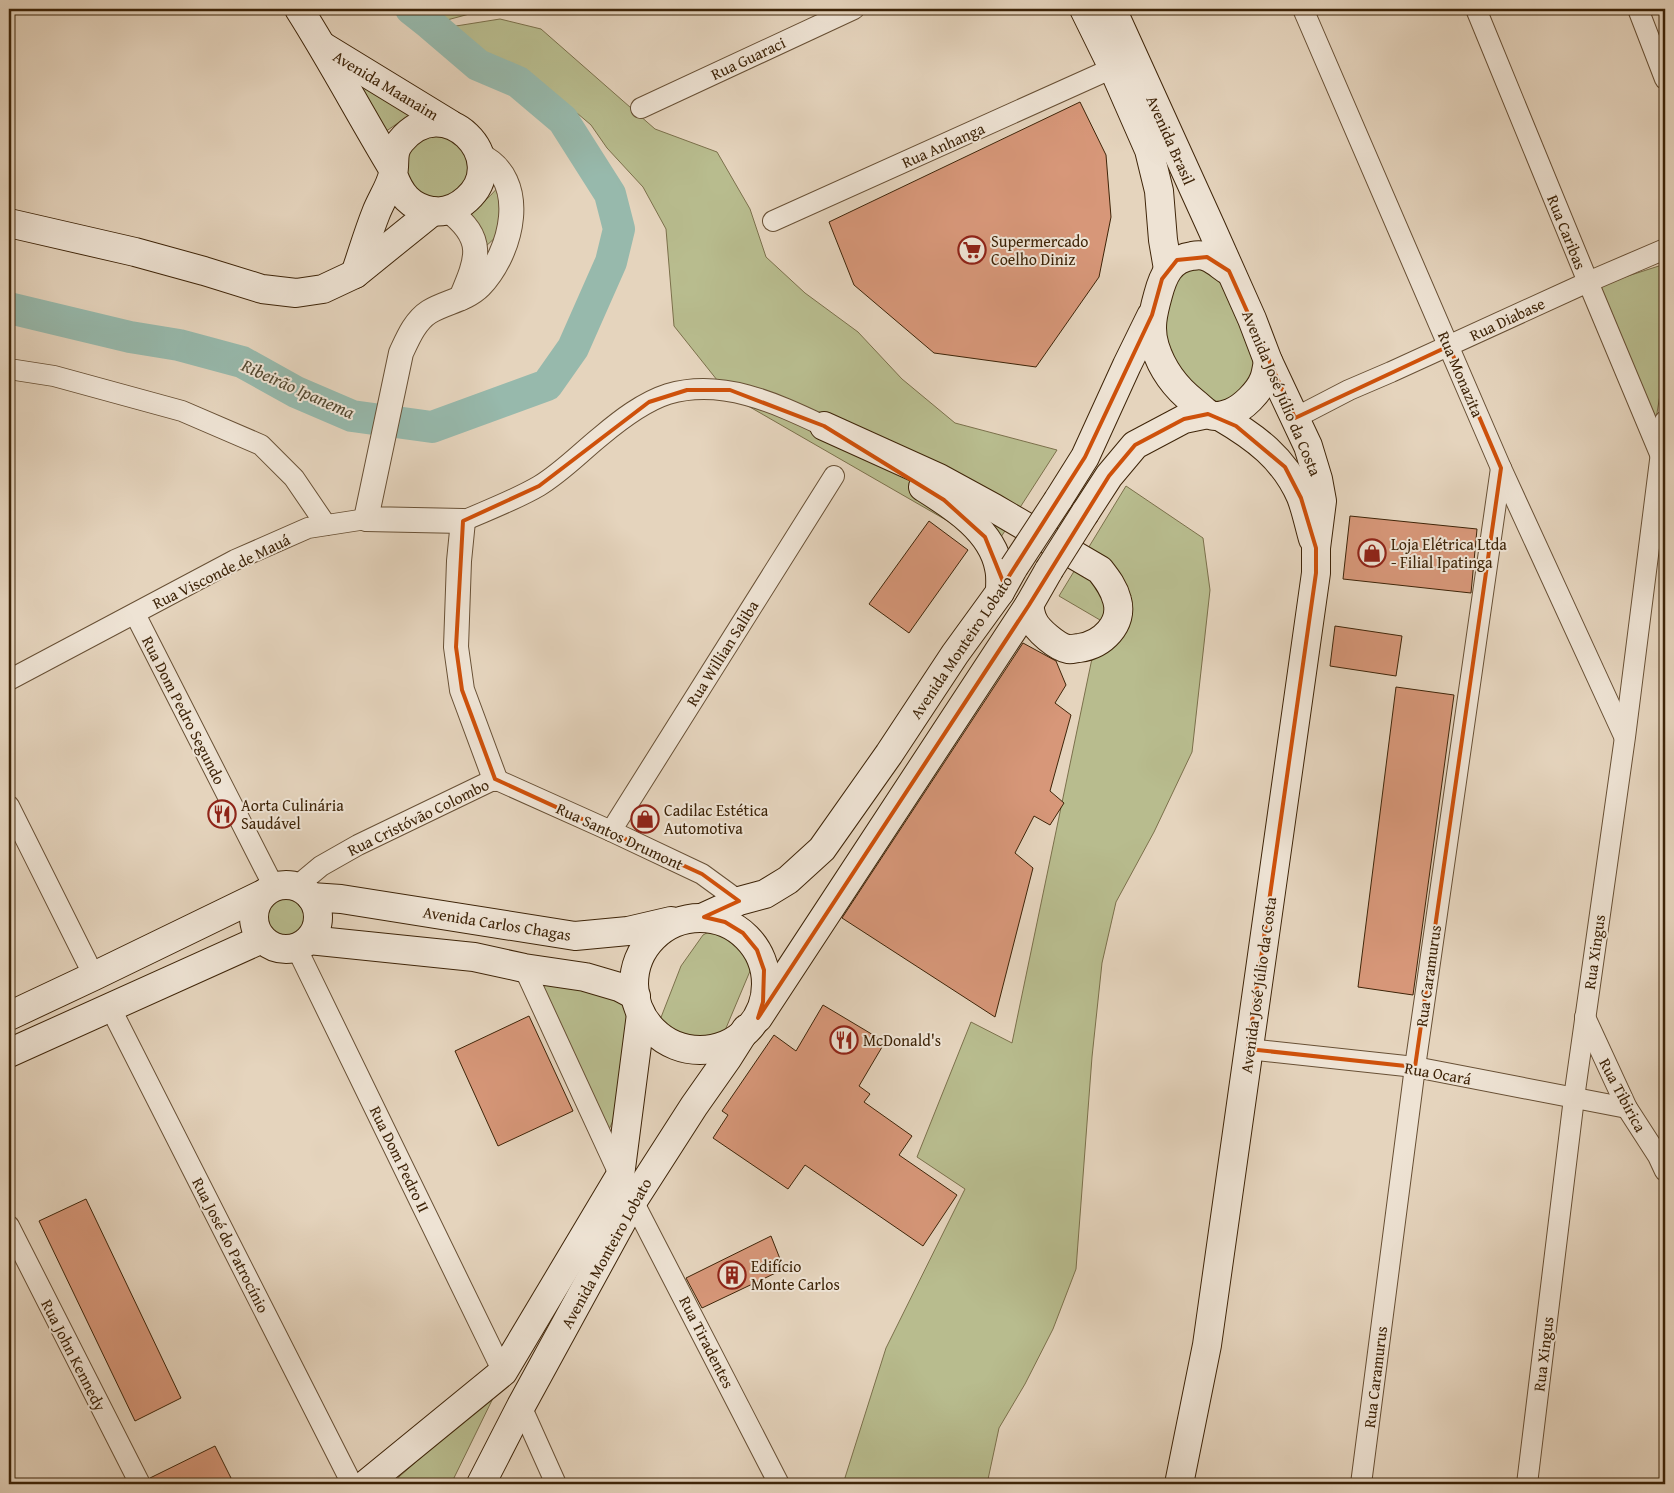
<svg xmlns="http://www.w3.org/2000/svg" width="1674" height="1493" font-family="'Gentium Book Plus',serif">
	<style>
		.green { fill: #b8bc8e; stroke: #7b704b }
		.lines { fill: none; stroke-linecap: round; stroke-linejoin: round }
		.river { stroke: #97b9ac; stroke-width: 32 }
		.building { fill: #d79779; stroke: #3e2408 }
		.minor-casing { stroke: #685035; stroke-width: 22 }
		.tertiary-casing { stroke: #685035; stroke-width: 26 }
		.secondary-casing { stroke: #3e2408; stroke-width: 30 }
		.minor { stroke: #eee3d4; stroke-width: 20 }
		.tertiary { stroke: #eee3d4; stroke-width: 24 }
		.secondary { stroke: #eee3d4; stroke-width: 28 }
		.secondary-bridge-casing { stroke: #3e2408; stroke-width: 30; stroke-linecap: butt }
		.secondary-bridge { stroke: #eee3d4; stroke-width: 28 }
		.marked { fill: none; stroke: #ce510b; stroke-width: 4; stroke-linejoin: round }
		.labels { text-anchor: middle; stroke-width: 4; stroke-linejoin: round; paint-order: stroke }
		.street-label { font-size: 16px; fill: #3e2408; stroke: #eee3d4 }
		.poi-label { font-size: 16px; fill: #3e2408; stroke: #eee3d4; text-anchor: start }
		.water-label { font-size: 18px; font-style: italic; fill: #544931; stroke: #eee3d4 }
	</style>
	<rect width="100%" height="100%" fill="#e5d4bd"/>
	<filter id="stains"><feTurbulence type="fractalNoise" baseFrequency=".004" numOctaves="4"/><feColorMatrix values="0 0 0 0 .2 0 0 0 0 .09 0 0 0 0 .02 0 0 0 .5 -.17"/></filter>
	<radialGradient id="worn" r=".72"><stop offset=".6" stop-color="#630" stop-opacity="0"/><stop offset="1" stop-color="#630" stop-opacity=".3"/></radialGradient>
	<!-- green -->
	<g class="green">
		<path d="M434 9H488L447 20Z"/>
		<path d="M500 19 541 29 655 129 717 152 750 209 766 257 805 293 858 332 902 379 955 423 1057 450 992 551 993 547 729 395 674 326 666 229 643 187 607 148 591 125 543 84 466 46 456 26Z"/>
		<path d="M347 70 419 121 398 123 382 134Z"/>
		<path d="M428 128 470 148 469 184 439 203 406 187 401 152Z"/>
		<path d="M499 186 501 215 497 236 485 247 462 211C481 206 487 200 499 186Z"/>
		<path d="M1665 264V364L1656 419 1597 286Z"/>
		<path d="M1188 265 1221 275 1259 358C1251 381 1242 394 1220 403L1193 389 1179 371 1166 339 1160 312 1177 274Z"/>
		<path d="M1126 486 1203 538 1210 590 1192 752 1154 832 1116 902 1102 963 1092 1057 1076 1269 1053 1329 1025 1384 999 1428 987 1484H843L886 1348 965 1189 917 1157 971 1022 1012 1043 1100 620 1059 596Z"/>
		<path d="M287 891 295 893 312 910 313 918 311 927 291 943C255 941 251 897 287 891Z"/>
		<path d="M716 928 733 935 744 944 753 964 721 1040C696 1045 688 1041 664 1031L660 1020 681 966 703 935Z"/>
		<path d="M569 982 615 993 633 1011 620 1105 607 1134 543 986Z"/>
		<path d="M497 1390 451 1484H391Z"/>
	</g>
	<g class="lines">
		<!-- river -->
		<path class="river" d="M9 308 130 337 179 345 242 362 296 392 352 416 432 427 547 385 573 348 611 262 619 229 610 194 563 120 518 82 478 65 430 24 411 9"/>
	</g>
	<!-- building -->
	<g class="building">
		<path d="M1080 102 1106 155 1111 217 1099 277 1036 367 934 353 854 285 829 222Z"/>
		<path d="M1350 516 1477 529 1471 593 1343 579Z"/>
		<path d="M929 521 968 550 909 633 869 604Z"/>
		<path d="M1335 626 1402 636 1396 676 1330 666Z"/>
		<path d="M1023 643 1056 661 1066 685 1055 703 1071 715 1050 791 1064 803 1050 825 1034 816 1015 853 1033 868 995 1017 842 918Z"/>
		<path d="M1396 687 1454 695 1413 995 1358 987Z"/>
		<path d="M823 1005 885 1042 859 1086 870 1094 864 1102 912 1136 899 1155 957 1195 923 1246 805 1165 788 1189 713 1138 728 1115 722 1111 774 1035 796 1051Z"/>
		<path d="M529 1016 573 1111 498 1146 455 1051Z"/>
		<path d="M86 1199 181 1398 135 1421 39 1221Z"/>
		<path d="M771 1236 784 1269 702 1308 686 1278Z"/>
		<path d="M215 1446 234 1484H152L150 1478Z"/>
	</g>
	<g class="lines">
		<!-- minor casing -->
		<g class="minor-casing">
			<g id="minor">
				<path d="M1303 9 1501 468 1624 736"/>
				<path d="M1476 9 1588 282 1660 454"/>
				<path d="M1638 9 1665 79"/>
				<path d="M641 108 854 9"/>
				<path d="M773 221 1113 68"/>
				<path d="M9 369 54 376 182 411 261 445 294 478 326 525"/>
				<path d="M1295 418 1349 390 1391 372 1588 282 1665 249"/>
				<path d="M463 521C488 510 515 500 539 486 562 472 580 453 601 436 620 420 643 402 668 394 722 378 775 403 824 426"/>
				<path d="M135 614 274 887"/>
				<path d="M9 680 235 560 308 528 366 519"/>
				<path d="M9 806 94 976"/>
				<path d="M611 831 834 476"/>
				<path d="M297 886 321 866 358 845 495 779 611 831 702 874 739 901"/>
				<path d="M296 947 503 1372"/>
				<path d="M524 968 620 1176"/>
				<path d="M110 1007 352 1484"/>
				<path d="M1585 1017 1627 1108 1658 1156 1665 1171"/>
				<path d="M1248 1049 1415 1067 1627 1108"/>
				<path d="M633 1201 779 1484"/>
				<path d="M9 1226 140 1484"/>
				<path d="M521 1406 556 1484"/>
				<path d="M1361 1484 1415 1067 1501 468"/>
				<path d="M1527 1484 1574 1098 1625 737 1665 421"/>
			</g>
		</g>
		<!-- tertiary casing -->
		<g class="tertiary-casing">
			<g id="tertiary">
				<path d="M479 155C531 179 512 253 480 286 466 300 445 302 429 312 415 321 408 338 401 353L366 519 463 521 459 561 456 647 462 690 495 779"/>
				<path d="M448 210C486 239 478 258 461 298"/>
			</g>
		</g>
		<!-- secondary casing -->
		<g class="secondary-casing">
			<g id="secondary">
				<path d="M299 9C332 61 361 116 393 169"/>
				<path d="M1084 9 1113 68 1149 150 1159 191 1163 240 1168 269"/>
				<path d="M1112 9 1211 227 1252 319 1268 361 1308 446 1318 479 1322 501 1316 548V573L1207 1345 1179 1484"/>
				<path d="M324 47 450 124"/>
				<path d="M9 223 135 252 204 271 262 289 296 293 323 289 355 274 433 211"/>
				<path d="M1229 271C1222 267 1215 260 1207 257 1203 255 1197 255 1192 256 1170 259 1163 276 1158 295 1153 313 1149 329 1155 347 1162 369 1176 388 1194 402 1209 414 1209 420 1230 413 1243 408 1259 392 1264 379 1266 374 1267 366 1268 361"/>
				<path d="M355 274C362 254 368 233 376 213 381 200 390 187 393 174 396 162 391 153 401 141 444 89 512 159 467 199 457 208 445 213 432 211 410 207 400 194 393 174"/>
				<path d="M1219 416C1255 437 1284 458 1301 497 1306 510 1309 525 1313 539"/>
				<path d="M824 426 939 478 994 508 1100 570C1107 579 1114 588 1117 600 1124 624 1102 645 1079 648 1076 648 1071 650 1068 649 1057 647 1037 630 1033 620 1031 616 1030 610 1029 605"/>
				<path d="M923 487C953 506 992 530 999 568 1001 576 1000 584 1000 592"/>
				<path d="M1058 500 1085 457 1127 365 1151 316"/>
				<path d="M1085 513 1109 476 1135 445 1184 419 1208 414"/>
				<circle cx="286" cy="917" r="32"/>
				<path d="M311 897 341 899 575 936 628 931 671 921"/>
				<path d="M704 917 739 901 765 894 788 880 822 849 889 754 955 654 1000 592 1014 567"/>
				<circle cx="700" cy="984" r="66"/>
				<path d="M309 940 474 957 524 968 585 977 619 987 636 996"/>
				<path d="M9 1016 94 976 263 894"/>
				<path d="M758 1018 1029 605 1049 570"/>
				<path d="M9 1053 262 939"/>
				<path d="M366 1484 503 1372 620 1176 641 1014"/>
				<path d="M481 1484 521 1406 633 1201 694 1106 727 1059 746 1029"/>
			</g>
		</g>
		<!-- minor -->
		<use href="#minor" class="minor"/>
		<!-- tertiary -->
		<use href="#tertiary" class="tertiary"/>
		<!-- secondary -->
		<use href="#secondary" class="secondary"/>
		<!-- secondary-bridge casing -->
		<g class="secondary-bridge-casing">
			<g id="secondary-bridge">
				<path d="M1014 567 1058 500"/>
				<path d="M1049 570 1085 513"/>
			</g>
		</g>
		<!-- secondary-bridge -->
		<use href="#secondary-bridge" class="secondary-bridge"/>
	</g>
	<!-- marked area -->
	<path class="marked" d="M1207 257 1229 271 1295 418 1449 346 1501 468 1415 1067 1248 1049 1316 573V548L1301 498 1285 467 1236 426 1208 414 1184 419 1135 445 1109 476 1029 605 758 1018 763 1002 764 970 757 950 743 933 725 922 704 917 739 901 702 874 495 779 462 690 456 647 463 521 539 486 649 402 687 390H730L824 426 944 500 985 537 1004 584 1085 457 1152 315 1162 279 1177 260Z"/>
	<!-- icons -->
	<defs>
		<g id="supermarket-ring" transform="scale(1.4375)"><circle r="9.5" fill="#eee3d4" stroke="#8f2418" stroke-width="1.5"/><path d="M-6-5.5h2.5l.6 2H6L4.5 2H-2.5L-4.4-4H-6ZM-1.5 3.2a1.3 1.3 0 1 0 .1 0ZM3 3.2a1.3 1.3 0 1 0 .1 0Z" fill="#8f2418"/></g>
		<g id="shop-ring" transform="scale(1.4375)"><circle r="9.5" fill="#eee3d4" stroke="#8f2418" stroke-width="1.5"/><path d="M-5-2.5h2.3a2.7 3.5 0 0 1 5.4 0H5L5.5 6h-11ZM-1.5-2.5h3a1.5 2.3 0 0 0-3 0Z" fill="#8f2418"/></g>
		<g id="restaurant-ring" transform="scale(1.4375)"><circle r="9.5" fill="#eee3d4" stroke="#8f2418" stroke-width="1.5"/><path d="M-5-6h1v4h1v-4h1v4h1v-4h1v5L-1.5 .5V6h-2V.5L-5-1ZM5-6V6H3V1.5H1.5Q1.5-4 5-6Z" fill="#8f2418"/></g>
		<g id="building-ring" transform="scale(1.4375)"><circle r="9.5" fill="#eee3d4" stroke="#8f2418" stroke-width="1.5"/><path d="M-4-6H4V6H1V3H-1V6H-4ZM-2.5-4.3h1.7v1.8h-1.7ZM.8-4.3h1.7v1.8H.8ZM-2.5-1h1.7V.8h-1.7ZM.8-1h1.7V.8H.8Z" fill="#8f2418"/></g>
	</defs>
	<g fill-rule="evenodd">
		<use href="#supermarket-ring" x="972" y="250"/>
		<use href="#shop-ring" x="1372" y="553"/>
		<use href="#restaurant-ring" x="222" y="814"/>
		<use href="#shop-ring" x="645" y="819"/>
		<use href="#restaurant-ring" x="844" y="1040"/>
		<use href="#building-ring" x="732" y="1275"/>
	</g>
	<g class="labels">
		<!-- street labels -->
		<g class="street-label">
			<text transform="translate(748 58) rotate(-25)" y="6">Rua Guaraci</text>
			<text transform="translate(386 85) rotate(31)" y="6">Avenida Maanaim</text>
			<text transform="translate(1171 140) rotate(66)" y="6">Avenida Brasil</text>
			<text transform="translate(943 145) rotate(-24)" y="6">Rua Anhanga</text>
			<text transform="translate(1567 232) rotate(68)" y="6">Rua Caribas</text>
			<text transform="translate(1507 319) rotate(-25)" y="6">Rua Diabase</text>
			<text transform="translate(1461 374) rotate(67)" y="6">Rua Monazita</text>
			<text transform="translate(1282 393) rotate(67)" y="6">Avenida José Júlio da Costa</text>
			<text transform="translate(221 571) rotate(-26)" y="6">Rua Visconde de Mauá</text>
			<text transform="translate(961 647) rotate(-56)" y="6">Avenida Monteiro Lobato</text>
			<text transform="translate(722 653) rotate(-58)" y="6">Rua Willian Saliba</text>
			<text transform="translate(184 710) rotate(63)" y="6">Rua Dom Pedro Segundo</text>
			<text transform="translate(418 817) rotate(-26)" y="6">Rua Cristóvão Colombo</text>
			<text transform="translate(620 836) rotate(25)" y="6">Rua Santos Drumont</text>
			<text transform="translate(497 923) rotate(9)" y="6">Avenida Carlos Chagas</text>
			<text transform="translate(1594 952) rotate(-82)" y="6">Rua Xingus</text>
			<text transform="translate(1428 976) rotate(-82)" y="6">Rua Caramurus</text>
			<text transform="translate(1258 985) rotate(-82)" y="6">Avenida José Júlio da Costa</text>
			<text transform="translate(1438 1073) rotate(10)" y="6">Rua Ocará</text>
			<text transform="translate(1623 1095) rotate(62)" y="6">Rua Tibirica</text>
			<text transform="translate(400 1159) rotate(64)" y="6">Rua Dom Pedro II</text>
			<text transform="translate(231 1245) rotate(63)" y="6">Rua José do Patrocínio</text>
			<text transform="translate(606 1253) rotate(-61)" y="6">Avenida Monteiro Lobato</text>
			<text transform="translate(707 1342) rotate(63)" y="6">Rua Tiradentes</text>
			<text transform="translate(1543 1354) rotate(-83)" y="6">Rua Xingus</text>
			<text transform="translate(74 1355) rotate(63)" y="6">Rua John Kennedy</text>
			<text transform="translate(1375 1377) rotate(-83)" y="6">Rua Caramurus</text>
		</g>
		<!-- poi labels -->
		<g class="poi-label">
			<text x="991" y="247">Supermercado<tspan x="991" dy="18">Coelho Diniz</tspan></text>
			<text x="1391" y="550">Loja Elétrica Ltda<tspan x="1391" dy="18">- Filial Ipatinga</tspan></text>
			<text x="241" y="811">Aorta Culinária<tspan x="241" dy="18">Saudável</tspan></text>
			<text x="664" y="816">Cadilac Estética<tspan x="664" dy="18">Automotiva</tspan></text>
			<text x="863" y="1046">McDonald's</text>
			<text x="751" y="1272">Edifício<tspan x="751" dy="18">Monte Carlos</tspan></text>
		</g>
		<!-- water labels -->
		<g class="water-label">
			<text transform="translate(298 389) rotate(24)" y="6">Ribeirão Ipanema</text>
		</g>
	</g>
	<!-- margin -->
	<rect width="1674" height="1493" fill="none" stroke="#e5d4bd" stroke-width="30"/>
	<rect x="10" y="10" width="1654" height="1473" fill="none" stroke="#3e2408" stroke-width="2.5"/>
	<rect x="15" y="15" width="1644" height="1463" fill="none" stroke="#3e2408"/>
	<rect width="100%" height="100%" filter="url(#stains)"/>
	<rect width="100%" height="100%" fill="url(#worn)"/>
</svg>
